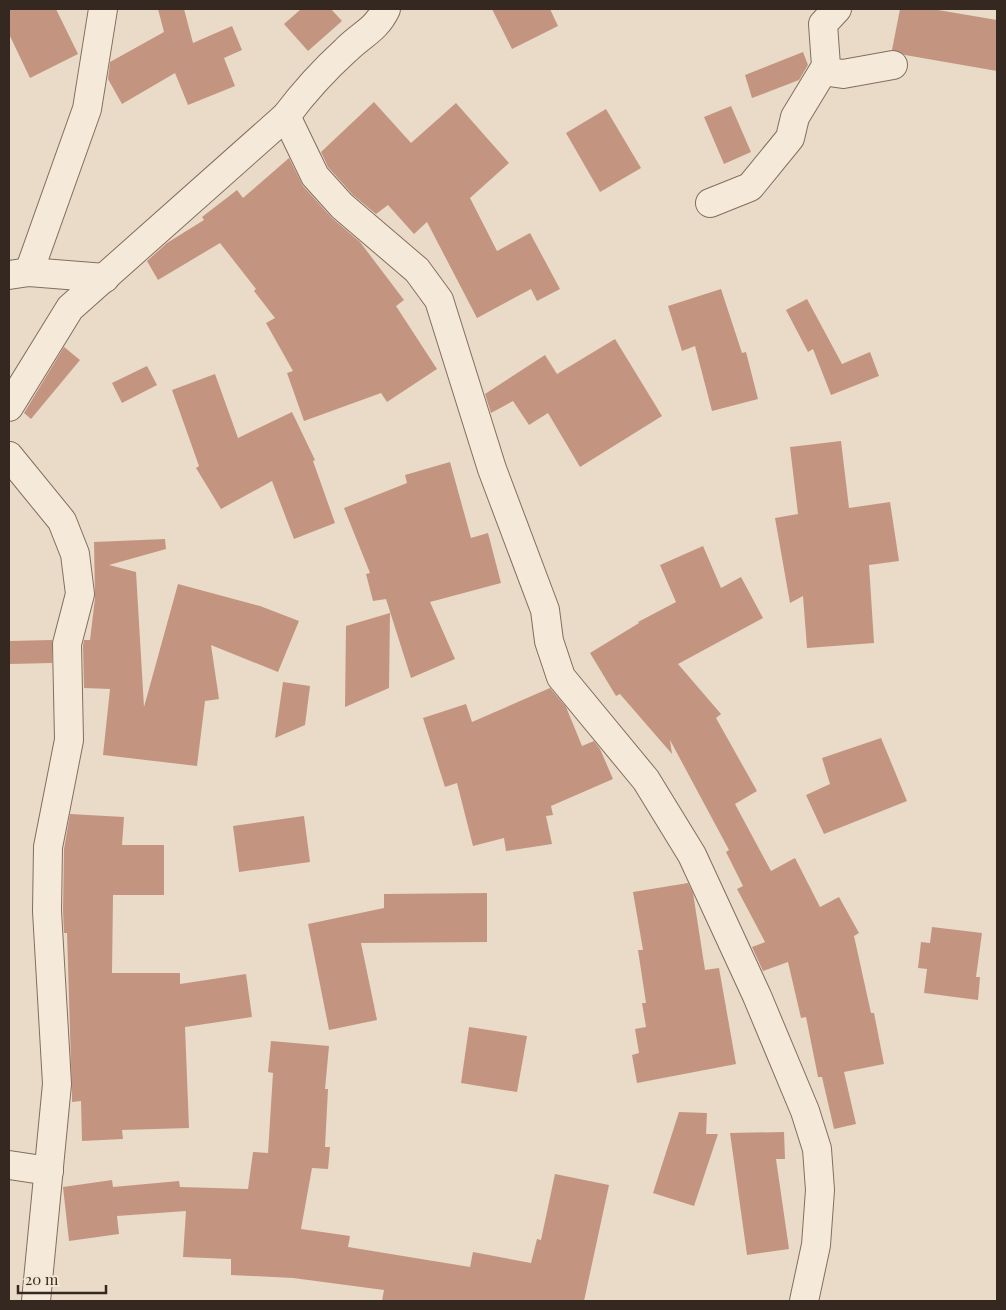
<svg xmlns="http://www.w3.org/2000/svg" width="1006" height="1310" font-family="'Playfair Display',serif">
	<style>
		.building { fill: #c39581 }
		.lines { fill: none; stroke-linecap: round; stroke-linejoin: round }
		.minor-casing { stroke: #836e5e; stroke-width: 30 }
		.minor { stroke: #f5e9d9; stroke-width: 28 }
	</style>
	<rect width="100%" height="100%" fill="#e9dbc7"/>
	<!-- building -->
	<g class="building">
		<path d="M9 9H56L78 54 30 78 9 34Z"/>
		<path d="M158 9H184L193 43 232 26 242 50 224 58 235 86 188 105 175 73 122 104 108 79 110 62 164 32Z"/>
		<path d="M301 9H331L342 21 308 51 284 24Z"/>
		<path d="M492 9H550L558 26 512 49Z"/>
		<path d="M900 9H932L997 20V71L905 55 892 50Z"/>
		<path d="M803 52 808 65 799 80 752 98 745 75Z"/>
		<path d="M374 102 411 143 456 103 509 163 470 198 497 251 530 233 560 289 537 301 531 289 477 318 427 222 414 234 388 205 376 214 353 195 328 167 321 152Z"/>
		<path d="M731 106 751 152 724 164 704 117Z"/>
		<path d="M606 109 641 168 600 192 566 133Z"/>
		<path d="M289 158 303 186 332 218 360 242 404 300 396 306 437 369 387 402 381 393 304 421 287 373 293 371 266 323 275 318 254 291 256 289 220 243 158 280 147 261 167 243 204 220 202 217 237 190 243 198Z"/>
		<path d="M721 289 742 353 746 352 758 399 712 411 695 346 682 351 668 306Z"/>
		<path d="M807 299 842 364 870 352 879 376 831 395 813 349 808 352 786 310Z"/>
		<path d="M615 339 662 416 580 467 548 413 529 425 513 401 491 413 485 394 545 355 557 374Z"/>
		<path d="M64 347 80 360 31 419 24 413Z"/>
		<path d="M147 366 157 385 122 403 112 383Z"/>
		<path d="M215 374 238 438 292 412 315 460 313 461 335 523 294 539 272 481 221 509 196 468 199 466 172 390Z"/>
		<path d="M841 441 849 508 890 502 899 561 869 565 874 643 807 648 803 596 790 603 775 518 798 514 790 447Z"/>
		<path d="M450 462 471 538 488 533 501 583 430 602 455 659 411 678 386 599 373 601 366 574 370 573 344 508 407 483 405 475Z"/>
		<path d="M165 539 166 549 109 565 136 572 144 707 178 584 260 606 299 621 278 672 211 645 219 699 205 701 197 766 103 755 110 689 84 688 83 646 84 640H90L95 598 94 542Z"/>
		<path d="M703 546 721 588 741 577 763 618 678 664 721 714 716 718 757 791 735 804 771 871 795 858 820 907 839 897 859 933 854 936 871 1013H874L884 1064 844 1072 856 1124 834 1129 822 1077H818L806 1017 801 1018 788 962 763 971 752 947 765 942 737 889 743 886 726 852 729 850 670 740 672 754 620 694 616 696 590 653 639 623 638 622 676 602 660 565Z"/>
		<path d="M390 613 389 688 345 707 346 626Z"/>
		<path d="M52 640V663L9 664V641Z"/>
		<path d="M283 682 310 686 305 725 275 738Z"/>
		<path d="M550 688 566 707 582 746 594 741 600 749 613 779 551 806 553 815 546 816 552 844 506 851 504 838 473 846 457 783 445 787 423 718 466 704 472 722Z"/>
		<path d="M881 738 907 801 824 834 806 795 830 784 822 758Z"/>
		<path d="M70 814 124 817 122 845H164V895H113L112 973H180V984L246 974 252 1017 185 1027 189 1128 122 1130 123 1139 82 1141 81 1101 72 1102V1096L67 933H64L63 911 64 849Z"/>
		<path d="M304 816 310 862 239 872 233 826Z"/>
		<path d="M688 883 693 893 705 970 719 968 736 1064 637 1083 632 1055 639 1053 635 1029 646 1027 642 1003H646L638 950H643L633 892Z"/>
		<path d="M487 893V942L361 943 377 1020 329 1030 308 924 384 908V894Z"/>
		<path d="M932 927 982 933 976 977H980L978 1000 924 993 927 969 918 968 921 942 930 943Z"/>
		<path d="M469 1027 527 1036 517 1092 461 1083Z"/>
		<path d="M271 1041 329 1046 325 1089H328L325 1147H330L328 1169 312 1168 301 1229 350 1236 348 1247 470 1267 473 1252 531 1263 537 1239 541 1240 555 1174 609 1185 584 1301H382L384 1290 293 1278 231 1275V1259L183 1257 186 1211 117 1216 119 1234 69 1241 63 1187 112 1180 113 1187 179 1181 180 1187 248 1189 253 1152 268 1153 273 1073 268 1072Z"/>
		<path d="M679 1112 707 1113 706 1134H718L694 1206 653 1193Z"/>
		<path d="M784 1132 785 1159H776L789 1249 747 1255 730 1133Z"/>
	</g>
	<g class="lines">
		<!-- minor casing -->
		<g class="minor-casing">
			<g id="minor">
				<path d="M826 66 829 72 843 74 893 65"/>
				<path d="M286 116 315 176 342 206 417 270 439 300 492 469 545 610 549 641 561 677 646 780 692 855 757 996 805 1111 817 1149 820 1190 816 1245 804 1301"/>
				<path d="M710 203 750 187 790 138 795 117 826 66 823 24 837 9"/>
				<path d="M29 272 87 109 103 9"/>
				<path d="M9 275 29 272 105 278"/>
				<path d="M9 407 70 308 286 116C304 92 324 70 346 50 362 34 376 30 386 9"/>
				<path d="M9 456 62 521 75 554 80 594 67 644 69 740 48 847 47 911 57 1084 36 1301"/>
				<path d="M9 1165 49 1171"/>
			</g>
		</g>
		<!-- minor -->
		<use href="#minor" class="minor"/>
	</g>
	<!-- border -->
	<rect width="1006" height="1310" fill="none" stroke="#352820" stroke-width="20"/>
	<!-- scale -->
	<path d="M18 1285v8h88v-8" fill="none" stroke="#352820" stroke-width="2.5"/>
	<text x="25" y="1285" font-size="15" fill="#352820" stroke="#f2e6d5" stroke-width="4" paint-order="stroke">20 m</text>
</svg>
